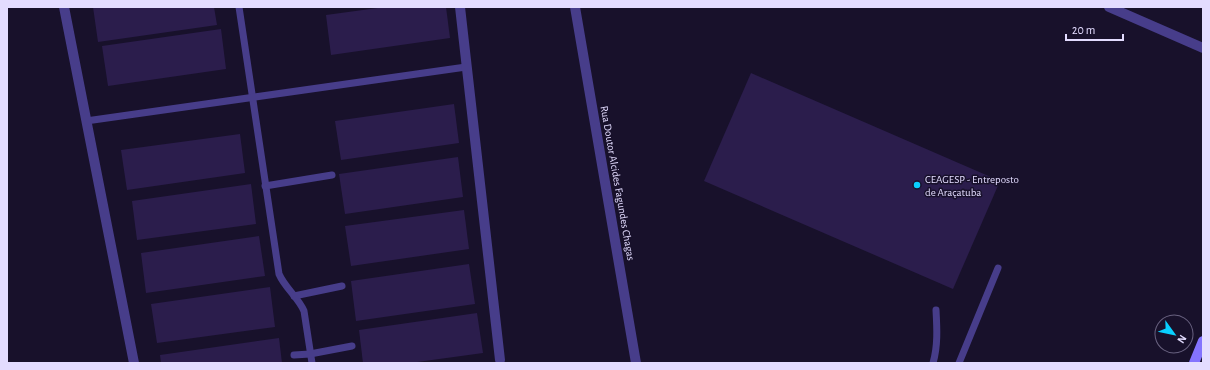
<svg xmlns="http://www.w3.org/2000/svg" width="1210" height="370" font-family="'Alegreya Sans',sans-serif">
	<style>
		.building { fill: #2b1d4c }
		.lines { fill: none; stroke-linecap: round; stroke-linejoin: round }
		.lane { stroke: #473d8a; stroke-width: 7 }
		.street { stroke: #473d8a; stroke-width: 10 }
		.secondary { stroke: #8473fe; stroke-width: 10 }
		.poi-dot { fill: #09cffe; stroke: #18112b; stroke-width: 1.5 }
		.labels { text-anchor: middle; stroke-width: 3; stroke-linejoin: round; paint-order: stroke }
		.poi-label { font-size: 11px; fill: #e3dcff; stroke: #18112b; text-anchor: start }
		.street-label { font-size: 11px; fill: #e3dcff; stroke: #18112b }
	</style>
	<rect width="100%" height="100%" fill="#18112b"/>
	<!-- building -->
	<g class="building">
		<path d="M93 7H214L217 25 98 42Z"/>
		<path d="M385 7H446L450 38 331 55 326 15Z"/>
		<path d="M221 29 226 69 108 86 102 46Z"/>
		<path d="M751 73 1000 181 953 289 704 181Z"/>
		<path d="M454 104 459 143 341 160 335 121Z"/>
		<path d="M240 134 245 173 127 190 121 150Z"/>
		<path d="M458 157 463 197 345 214 339 174Z"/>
		<path d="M251 184 256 224 137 240 132 201Z"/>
		<path d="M464 210 469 249 351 266 345 226Z"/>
		<path d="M259 236 265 276 146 293 141 253Z"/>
		<path d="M469 264 475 304 356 321 351 281Z"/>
		<path d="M270 287 275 327 157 343 151 304Z"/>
		<path d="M477 313 483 353 410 363H363L359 330Z"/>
		<path d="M279 338 282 363H161L160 355Z"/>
	</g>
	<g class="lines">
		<!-- lane -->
		<g class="lane">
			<path d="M239 7 279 274C285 288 298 297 304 311L312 363"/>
			<path d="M86 121 466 67"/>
			<path d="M265 186 332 175"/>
			<path d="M294 296 342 286"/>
			<path d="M294 355 310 354 352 346"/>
			<path d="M933 363C938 346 937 328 936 310"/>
			<path d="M959 363 998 268"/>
		</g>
		<!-- street -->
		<g class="street">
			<path d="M64 7 134 363"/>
			<path d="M460 7 500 360"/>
			<path d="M575 7 636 363"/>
			<path d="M1109 7 1203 48"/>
		</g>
		<!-- secondary -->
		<path class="secondary" d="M1194 363 1203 341"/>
	</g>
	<!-- markers -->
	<circle class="poi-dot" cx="917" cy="185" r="4"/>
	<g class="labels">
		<!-- poi labels -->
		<g class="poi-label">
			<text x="925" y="183">CEAGESP - Entreposto<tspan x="925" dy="13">de Araçatuba</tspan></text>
		</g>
		<!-- street labels -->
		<g class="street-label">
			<text transform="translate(618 183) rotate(80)" y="4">Rua Doutor Alcides Fagundes Chagas</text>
		</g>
	</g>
	<!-- border -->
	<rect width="1210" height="370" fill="none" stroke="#e3dcff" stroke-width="16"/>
	<!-- north arrow -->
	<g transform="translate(1174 334) rotate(123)"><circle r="19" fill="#18112b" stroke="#696280"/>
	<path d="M0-3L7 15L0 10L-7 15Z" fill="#09cffe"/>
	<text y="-6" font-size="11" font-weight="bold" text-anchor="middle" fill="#e3dcff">N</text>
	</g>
	<!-- scale -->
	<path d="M1066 34v6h57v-6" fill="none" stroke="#e3dcff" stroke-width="2"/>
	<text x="1072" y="34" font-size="12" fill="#e3dcff" stroke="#18112b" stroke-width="3" paint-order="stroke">20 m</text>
</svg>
